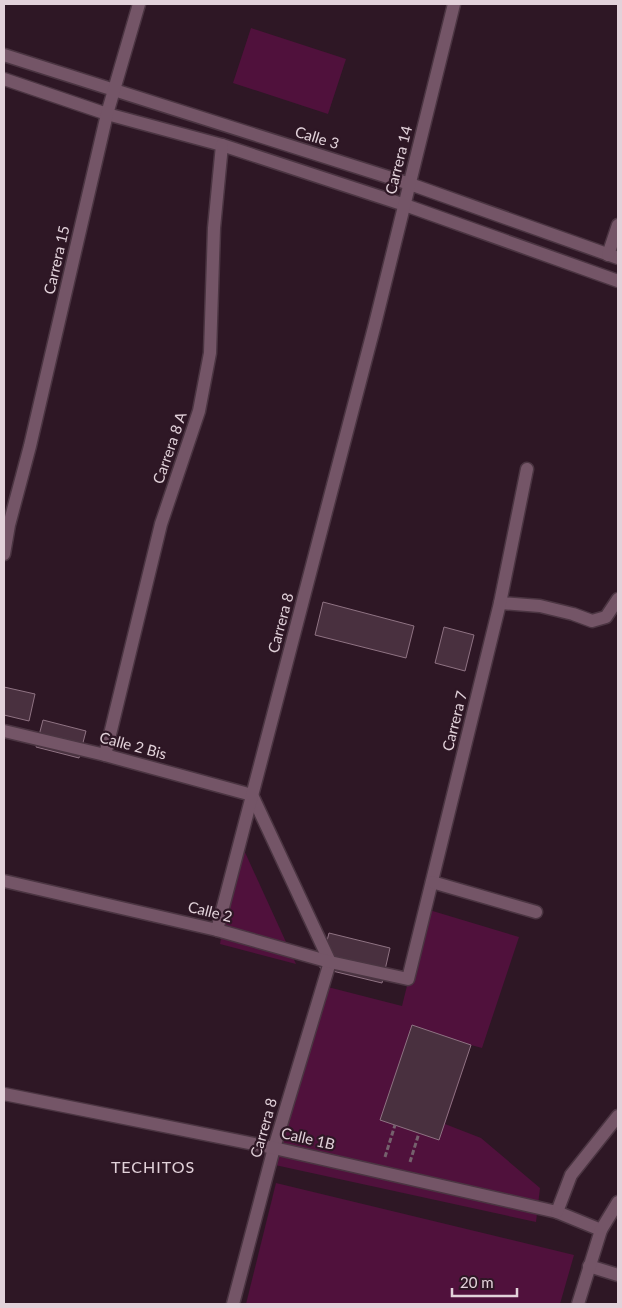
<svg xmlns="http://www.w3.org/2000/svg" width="622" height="1308" font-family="Lato,sans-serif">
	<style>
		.green { fill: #50113c }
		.building { fill: #49303f; stroke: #8f7383 }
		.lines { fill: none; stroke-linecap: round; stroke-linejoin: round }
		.street-casing { stroke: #4b3542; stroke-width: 15 }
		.path { stroke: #75616d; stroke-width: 3; stroke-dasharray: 5 2.5; stroke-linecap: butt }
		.street { stroke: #745567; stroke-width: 12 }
		.labels { text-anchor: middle; stroke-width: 4.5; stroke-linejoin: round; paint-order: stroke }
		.street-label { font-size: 15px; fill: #e2d2da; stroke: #2e1725 }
		.neighbourhood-label { font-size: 16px; letter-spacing: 1px; fill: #e2d2da; stroke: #2e1725 }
	</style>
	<rect width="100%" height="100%" fill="#2e1725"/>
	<!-- green -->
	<g class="green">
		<path d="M251 28 346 59 328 114 233 83Z"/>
		<path d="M238 837 296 964 220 944Z"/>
		<path d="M426 909 519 937 482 1048 471 1045 445 1124 481 1138 540 1188 536 1222 275 1165 316 984 402 1006Z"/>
		<path d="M276 1183 574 1255 560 1304H246Z"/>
	</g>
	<!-- building -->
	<g class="building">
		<path d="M323 602 414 626 406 658 315 635Z"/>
		<path d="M444 627 474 635 465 671 435 663Z"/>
		<path d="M4 687 35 694 29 721 4 715Z"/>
		<path d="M43 720 86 731 79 758 36 747Z"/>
		<path d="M329 933 390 948 382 983 320 968Z"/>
		<path d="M412 1025 471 1045 439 1140 380 1120Z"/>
	</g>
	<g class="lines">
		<!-- street casing -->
		<g class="street-casing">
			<g id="street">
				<path d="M4 55 410 184 618 258"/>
				<path d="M4 79 107 114 222 145 405 205 618 281"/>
				<path d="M608 255 618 225"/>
				<path d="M4 554 9 525 30 446 107 114 139 4"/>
				<path d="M500 603 540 606 573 614 592 621 606 617 618 599"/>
				<path d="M4 731 105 755 252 795 330 962 274 1148 233 1304"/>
				<path d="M105 755 161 524 199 411 210 353 214 228 222 145"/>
				<path d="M4 881 217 930 330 962 408 979 500 603 527 469"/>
				<path d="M432 882 536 912"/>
				<path d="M217 930 375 324 454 4"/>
				<path d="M4 1094 274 1148 557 1212 601 1230"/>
				<path d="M557 1212 571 1175 618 1116"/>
				<path d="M589 1266 618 1275"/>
				<path d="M578 1304 601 1230 618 1202"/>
			</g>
		</g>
		<!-- path -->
		<g class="path">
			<path d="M385 1157 395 1125"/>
			<path d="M410 1162 419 1133"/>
		</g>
		<!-- street -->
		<use href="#street" class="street"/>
	</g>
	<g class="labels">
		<!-- street labels -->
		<g class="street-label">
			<text transform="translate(317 138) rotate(17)" y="5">Calle 3</text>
			<text transform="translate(399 160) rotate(-76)" y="5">Carrera 14</text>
			<text transform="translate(57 260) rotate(-77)" y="5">Carrera 15</text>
			<text transform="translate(170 448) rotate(-71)" y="5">Carrera 8 A</text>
			<text transform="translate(281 623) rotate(-75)" y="5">Carrera 8</text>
			<text transform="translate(455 721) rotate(-76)" y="5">Carrera 7</text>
			<text transform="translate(133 746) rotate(15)" y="5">Calle 2 Bis</text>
			<text transform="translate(210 912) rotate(14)" y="5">Calle 2</text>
			<text transform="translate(264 1128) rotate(-74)" y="5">Carrera 8</text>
			<text transform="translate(308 1139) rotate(13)" y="5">Calle 1B</text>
		</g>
		<!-- neighbourhood labels -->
		<g class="neighbourhood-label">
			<text x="153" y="1173">TECHITOS</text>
		</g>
	</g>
	<!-- border -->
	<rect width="622" height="1308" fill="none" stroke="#e2d2da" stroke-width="10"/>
	<!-- scale -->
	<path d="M452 1288v8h65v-8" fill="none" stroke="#e2d2da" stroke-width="2.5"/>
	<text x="460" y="1288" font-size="15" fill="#e2d2da" stroke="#2e1725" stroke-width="4" paint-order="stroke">20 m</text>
</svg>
